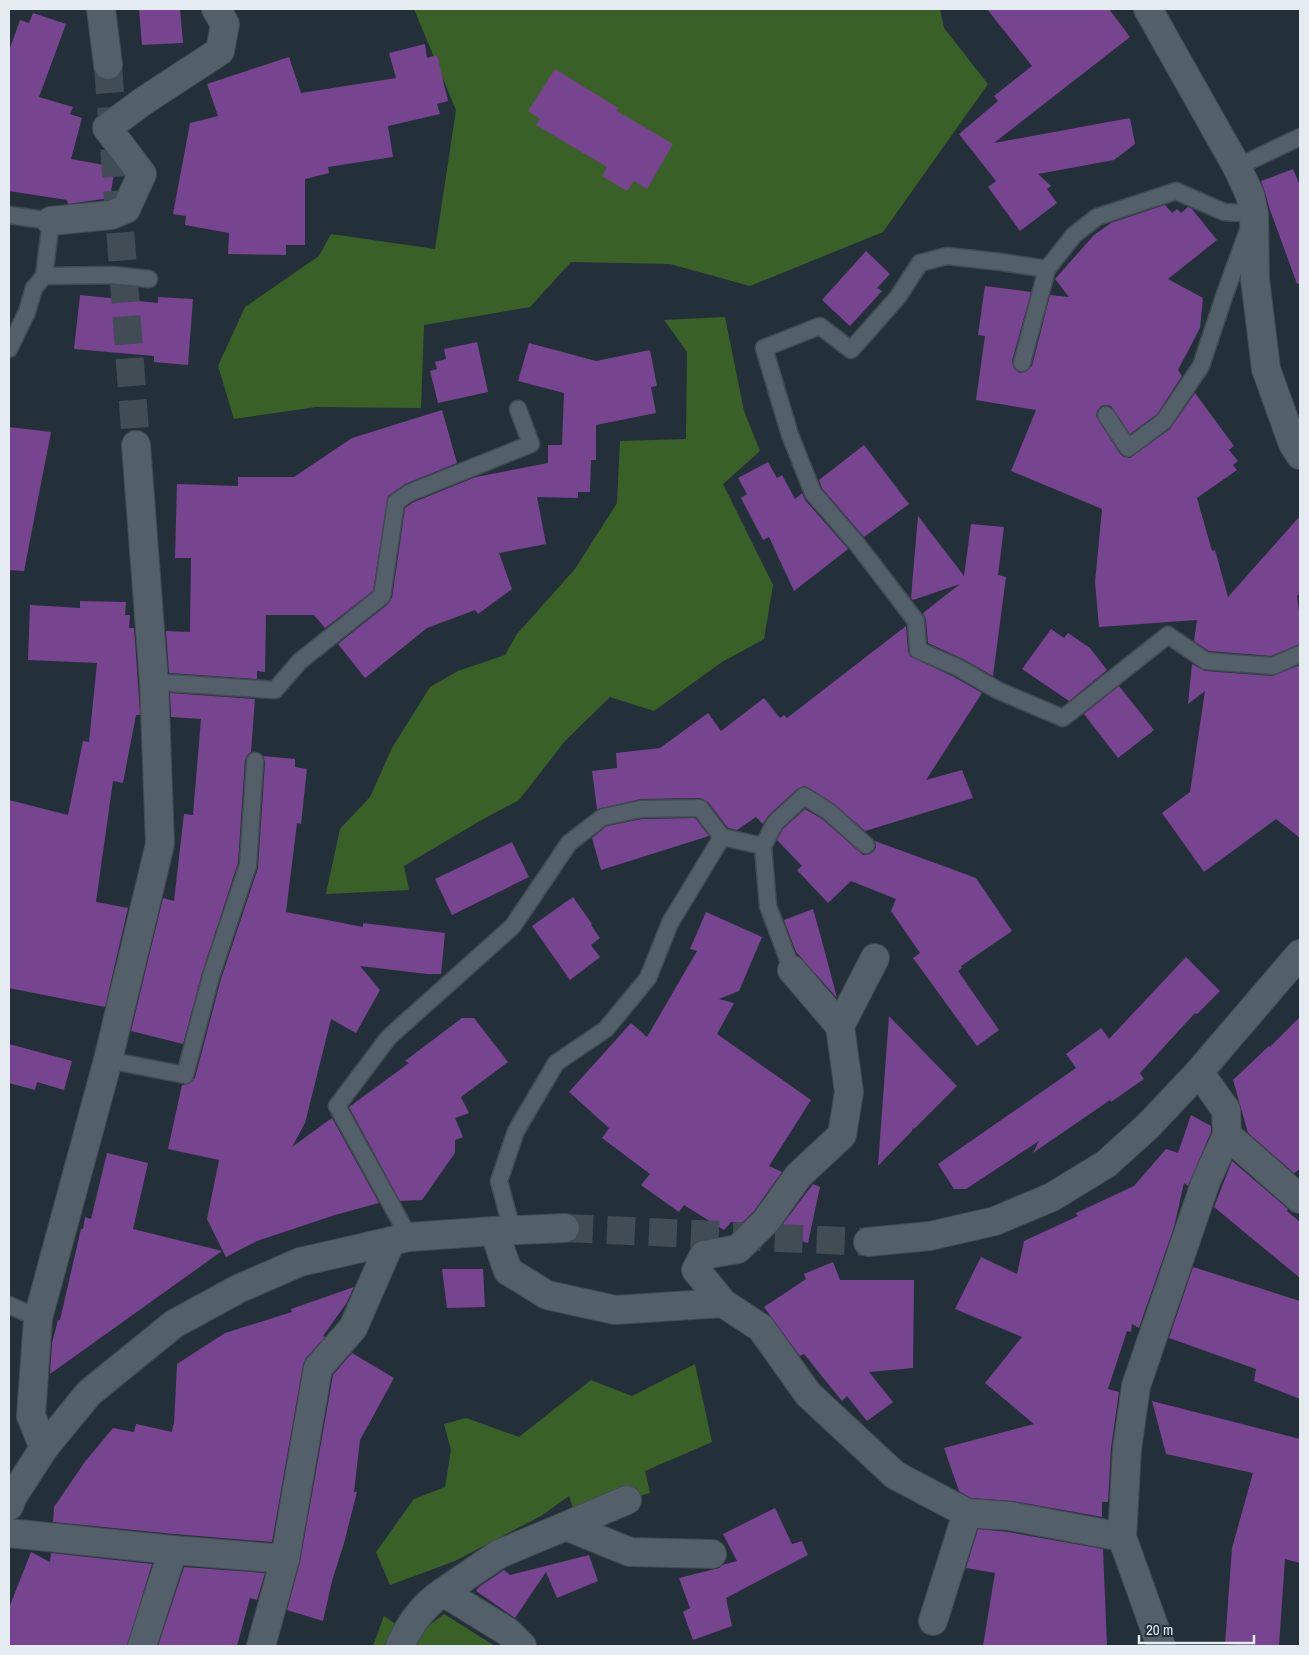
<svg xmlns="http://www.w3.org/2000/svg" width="1309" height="1655" font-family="'Archivo Narrow',sans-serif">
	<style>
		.green { fill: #396127 }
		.building { fill: #77448f }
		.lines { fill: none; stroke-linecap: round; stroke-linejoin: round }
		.street-tunnel { stroke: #414c55; stroke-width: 28; stroke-dasharray: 28 14; stroke-linecap: butt }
		.secondary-tunnel { stroke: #414c55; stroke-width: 28; stroke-dasharray: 28 14; stroke-linecap: butt }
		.lane-casing { stroke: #414b52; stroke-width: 19 }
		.street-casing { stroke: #414b52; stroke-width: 30 }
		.secondary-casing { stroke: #414b52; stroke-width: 30 }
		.lane { stroke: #535f69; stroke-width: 16 }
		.street { stroke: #535f69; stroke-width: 28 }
		.secondary { stroke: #535f69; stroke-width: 28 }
	</style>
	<rect width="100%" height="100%" fill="#243039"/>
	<!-- green -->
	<g class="green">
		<path d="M414 9H940L944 28 988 84 883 232 750 286 670 264 571 262 530 307 424 325 421 408 316 407 234 419 218 366 245 307 319 256 331 234 435 249 456 110Z"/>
		<path d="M725 317 744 411 760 451 723 484 773 585 764 639 722 662 654 711 610 697 565 741 519 800 478 822 404 866 409 890 326 894 340 829 370 797 392 748 430 687 458 671 505 655 517 634 575 569 617 503 620 441 686 439 687 352 664 320Z"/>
		<path d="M695 1364 712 1442 645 1471 650 1493 575 1514 569 1496 541 1516 455 1561 390 1585 376 1552 414 1499 445 1487 451 1450 444 1424 466 1418 519 1437 591 1380 632 1396Z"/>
		<path d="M444 1614 495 1646H373L384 1616 400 1627 417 1635Z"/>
	</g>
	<!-- building -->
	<g class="building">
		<path d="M139 9H180L183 43 142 45Z"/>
		<path d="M987 9H1109L1130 37 994 143 1130 118 1135 144 1114 160 1038 174 1051 186 1047 189 1057 203 1020 231 988 187 996 181 959 134 998 101 994 96 1032 66Z"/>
		<path d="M33 13 66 24 39 97 73 107 70 114 82 118 71 159 115 167 110 198 68 204 67 200 9 191V51L20 20 29 23Z"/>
		<path d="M425 44 427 58 437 55 448 101 437 104 440 114 388 126 393 157 328 167 329 173 305 179V245H286V255L228 254 229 233 185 225 186 216 173 214 190 123 218 116 207 84 289 57 301 93 396 78 389 53Z"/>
		<path d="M555 69 618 108 617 111 673 144 647 189 634 181 627 191 602 176 607 167 536 125 540 119 528 111Z"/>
		<path d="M1293 169 1300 186V283L1297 284 1269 207 1265 192 1261 181Z"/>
		<path d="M1165 205 1172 213 1177 209 1181 213 1188 207 1192 209 1217 240 1168 279 1203 298 1200 328 1178 370 1182 376 1157 414 1130 434 1111 406 1106 405 1101 406 1097 411 1096 416 1120 454 1124 457 1130 458 1170 429 1195 393 1234 446 1229 450 1238 461 1233 465 1237 470 1197 498 1212 551 1215 550 1228 597 1300 516V593L1297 596 1300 618V644L1271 656 1209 651 1194 641 1197 620 1099 627 1095 582 1102 509 1011 471 1036 410 976 400 985 336 978 335 985 286 1031 292 1012 361 1013 366 1015 370 1020 373 1025 372 1032 366 1050 295 1069 297 1055 279 1094 235 1111 223Z"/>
		<path d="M866 251 890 274 877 288 882 291 850 326 822 300Z"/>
		<path d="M80 295 158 303V297L193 299 188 365 154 362V356L74 349Z"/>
		<path d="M477 342 488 392 438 403 430 371 437 369 435 362 446 359 444 349Z"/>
		<path d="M529 343 596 361 650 350 657 386 651 387 656 413 596 425V460H591L590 492H578V498L537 497 546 544 499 553 512 589 478 614 475 610 427 628 365 678 338 644 388 604 392 598 405 508 414 502 476 477 548 463V445H562L564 393 518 381Z"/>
		<path d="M442 410 457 463 405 484 388 496 373 591 325 628 314 615H266L265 672 257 671V679L169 673 166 631 190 632 191 558H175L177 484 238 486V477H294L352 438Z"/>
		<path d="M9 427 51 432 24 571 9 570Z"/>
		<path d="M864 445 909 504 864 537 822 488 819 480Z"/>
		<path d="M768 462 777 478 782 475 795 499 802 493 805 500 848 549 794 591 769 537 763 540 741 498 747 494 738 478Z"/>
		<path d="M918 516 964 576 971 524 1004 527 998 575 1006 577 993 676 963 659 928 643 926 620 923 613 960 584 913 600 911 598Z"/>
		<path d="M80 601 126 602 125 615H130L129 628H134L138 683 140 715H136L123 783 113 781 96 902 128 908 105 1007 9 988V800L68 815 83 741 89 742 97 663 28 660 30 605 80 608Z"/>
		<path d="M906 626 908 651 910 656 954 677 982 693 926 780 962 770 973 798 865 831 833 803 809 788 804 786 797 789 768 816 763 824 756 817 737 830 728 828 708 802 700 798 641 799 597 809 592 771 617 768 616 753 660 748 708 713 721 731 764 698 780 718 784 715 787 718Z"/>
		<path d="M1051 629 1064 638 1068 633 1090 648 1107 670 1069 701 1022 669Z"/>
		<path d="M1192 664 1205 671 1272 676 1300 665V838L1276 819 1204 872 1162 813 1190 792 1205 691 1188 704Z"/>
		<path d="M1119 686 1154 730 1118 758 1084 714Z"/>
		<path d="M170 693 255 699 251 752 247 755 245 760 238 863 202 973 183 1044 131 1031 163 898 174 901 184 814 193 815 201 719 171 717Z"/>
		<path d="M263 756 295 759V767L307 769 301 824 297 823 286 912 363 927V923L445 933 441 974H427L360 966 380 990 356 1033 331 1019 305 1123 292 1147 332 1118 379 1203 335 1215 257 1241 226 1257 207 1219 219 1160 168 1149 182 1085 188 1084 195 1078 221 979 258 868 265 762Z"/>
		<path d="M805 809 822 819 863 855 870 854 874 851 876 847 875 841 976 878 1012 931 961 966 962 968 958 971 999 1030 977 1046 913 958 920 953 891 911 896 899 851 881 828 903 797 870 802 866 777 840 783 829Z"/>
		<path d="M695 818 709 836 601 870 592 838 607 826 642 819Z"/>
		<path d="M512 842 529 877 452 915 435 879Z"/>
		<path d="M573 897 592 924 591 925 600 938 591 945 600 957 570 980 532 926Z"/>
		<path d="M813 909 822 941 837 998 796 952 784 920Z"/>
		<path d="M706 912 762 937 739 991 719 999 734 1003 717 1034 811 1100 769 1166 782 1172 754 1211 742 1223 731 1222 724 1230 684 1205 679 1212 641 1185 650 1174 602 1138 609 1128 569 1092 631 1023 647 1037 697 951 690 949Z"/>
		<path d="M1186 957 1220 991 1197 1014 1195 1013 1140 1073 1144 1079 1111 1102 1110 1100 1033 1153 1039 1141 966 1189H954L938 1164 1076 1068 1066 1054 1101 1028 1109 1039Z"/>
		<path d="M889 1016 957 1086 914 1129 913 1127 912 1131 878 1166Z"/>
		<path d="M1300 1017V1169L1294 1173 1248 1133 1233 1080 1269 1046 1270 1047Z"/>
		<path d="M462 1018H474L508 1062 461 1097 469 1113 455 1118 463 1137 455 1140V1153L422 1200 400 1201 349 1107 409 1063 405 1061Z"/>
		<path d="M9 1044 72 1061 64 1090 37 1082 35 1090 9 1083Z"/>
		<path d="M1191 1115 1211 1126V1132L1188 1186 1184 1183 1174 1227 1139 1328 1132 1324 1131 1332 1127 1331 1108 1389 1119 1392 1111 1448 1108 1502H1102V1517L1013 1501 971 1498 959 1491 944 1448 1034 1424 985 1383 1022 1337 955 1309 981 1257 1017 1274 1024 1241 1078 1216 1076 1213 1134 1186 1166 1149 1178 1153Z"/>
		<path d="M107 1153 148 1163 133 1229 222 1251 50 1374 52 1343 58 1320H60L81 1229H83L85 1217 91 1219Z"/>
		<path d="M1232 1161 1288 1209 1287 1211 1300 1222V1278L1214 1207Z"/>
		<path d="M813 1184 820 1187 808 1243 776 1233Z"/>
		<path d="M833 1262 840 1280H914L913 1368 869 1372 893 1402 867 1421 847 1396 842 1401 804 1354 800 1356 764 1307 806 1279 804 1274Z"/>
		<path d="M1193 1267 1300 1301V1399L1254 1381 1256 1369 1169 1338Z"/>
		<path d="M442 1269H483L485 1307 447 1308Z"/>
		<path d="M354 1287 346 1304 323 1336 325 1337 306 1358 303 1365 272 1542 174 1534 53 1522 54 1507 84 1463 113 1428 134 1432 136 1424 172 1432 173 1425H174L177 1364 225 1333 292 1312 291 1309Z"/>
		<path d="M352 1353 394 1378 360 1440 354 1492H357L344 1543 332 1581 323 1621 287 1610 300 1562 333 1375Z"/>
		<path d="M1152 1401 1300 1439V1563L1285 1559 1279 1646H1247L1225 1644 1232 1548 1253 1473 1166 1454Z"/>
		<path d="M775 1508 792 1544 802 1541 808 1555 726 1598 732 1626 693 1640 683 1612 690 1608 679 1578 719 1568 722 1565 737 1561 723 1534Z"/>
		<path d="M978 1529 1008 1532 1103 1549 1107 1646H983L995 1573 966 1568Z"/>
		<path d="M31 1552 50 1562 51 1553 152 1564 127 1646H9V1608Z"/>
		<path d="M589 1555 598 1581 557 1598 546 1572 515 1618 476 1591 479 1587 504 1570 510 1575Z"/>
		<path d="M184 1567 265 1573 257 1600 250 1598 237 1646H158Z"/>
	</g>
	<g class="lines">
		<!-- street-tunnel -->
		<path class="street-tunnel" d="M108 65 136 445"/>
		<!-- secondary-tunnel -->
		<path class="secondary-tunnel" d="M565 1228 868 1242"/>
		<!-- lane casing -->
		<g class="lane-casing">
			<g id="lane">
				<path d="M1237 167 1300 137"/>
				<path d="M9 215 51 221 44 276"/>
				<path d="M1047 269 1001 262 947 256 920 263 898 297 851 350 820 326 764 348 790 435 813 493 857 544 916 621 918 650 959 668 997 690 1063 718 1168 635 1206 661 1273 666 1300 654"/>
				<path d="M9 349 27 312 34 288 44 276 112 275 149 279"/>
				<path d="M1022 363 1047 269 1074 235 1097 217 1176 191 1224 212 1254 214 1226 291 1201 366 1164 421 1128 448 1106 415"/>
				<path d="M154 682 275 690 300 661 382 596 396 502 409 493 531 444 518 409"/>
				<path d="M792 970 768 906 763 846 775 823 804 796 828 811 866 845"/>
				<path d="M108 1060 185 1075 211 976 248 865 255 761"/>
				<path d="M512 1230 499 1181 516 1131 556 1063 606 1029 648 978 670 923 722 837"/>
				<path d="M409 1237 337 1106 389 1037 513 926 569 843 603 817 641 809 700 808 722 837 763 846"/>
				<path d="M9 1305 38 1318"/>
			</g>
		</g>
		<!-- street casing -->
		<g class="street-casing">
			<g id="street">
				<path d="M101 9 108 65"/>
				<path d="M1148 9 1237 167 1250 195 1254 214 1255 279 1266 369 1293 444 1300 455"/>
				<path d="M51 221 111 215 126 209 142 174 107 128 145 100 220 51 225 24 216 9"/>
				<path d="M792 970 840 1026"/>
				<path d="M1227 1135 1300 1199"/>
				<path d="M494 1231 508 1271 547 1295 615 1310 723 1303 761 1328 808 1394 895 1475 967 1513 1010 1516 1122 1537"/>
				<path d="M723 1303 696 1270 704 1255 738 1249 766 1221 799 1175 842 1135 849 1092 840 1026 875 958"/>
				<path d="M44 1448 31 1416 38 1318 108 1060 160 844 154 682 136 445"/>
				<path d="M566 1526 627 1500"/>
				<path d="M9 1533 173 1550 285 1559 261 1646"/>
				<path d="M285 1559 318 1368 353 1328 391 1241"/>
				<path d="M443 1592 499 1554 566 1526 630 1552 712 1554"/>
				<path d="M933 1621 967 1513"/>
				<path d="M142 1646 173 1550"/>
				<path d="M400 1646C409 1625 424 1605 443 1592L508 1632 522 1646"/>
				<path d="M1161 1646 1122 1537 1127 1449 1136 1386 1206 1181 1227 1135 1226 1110 1199 1072"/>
			</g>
		</g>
		<!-- secondary casing -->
		<g class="secondary-casing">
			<g id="secondary">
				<path d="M868 1242 930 1236 995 1221 1052 1197 1106 1164 1148 1126 1199 1072 1300 954"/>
				<path d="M9 1506 13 1496 44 1448 89 1393 174 1324 238 1289 300 1262 409 1237 494 1231 565 1228"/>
			</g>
		</g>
		<!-- lane -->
		<use href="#lane" class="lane"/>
		<!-- street -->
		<use href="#street" class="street"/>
		<!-- secondary -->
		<use href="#secondary" class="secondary"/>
	</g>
	<!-- border -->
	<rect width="1309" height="1655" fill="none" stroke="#e4ecf2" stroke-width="20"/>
	<!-- scale -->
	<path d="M1139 1635v8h115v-8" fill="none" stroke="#e4ecf2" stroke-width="2.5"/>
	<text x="1146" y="1635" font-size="15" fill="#e4ecf2" stroke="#243039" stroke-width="4" paint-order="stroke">20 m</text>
</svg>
